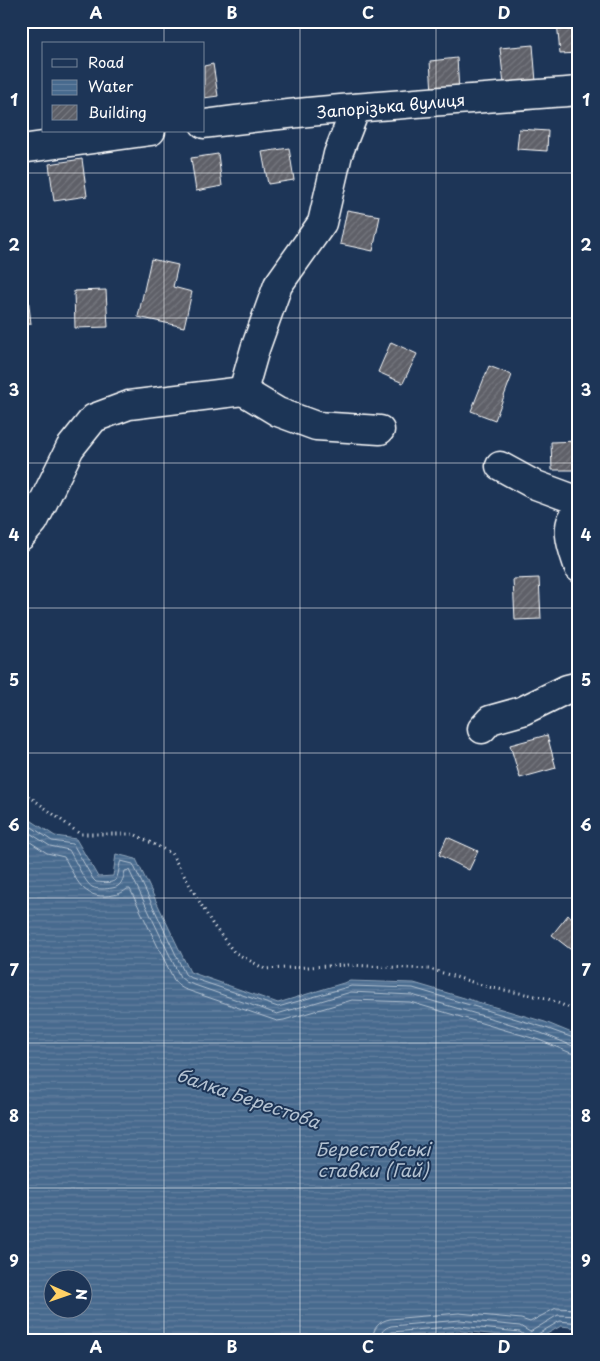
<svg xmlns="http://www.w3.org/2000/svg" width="600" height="1361" font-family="'Playpen Sans',sans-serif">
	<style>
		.water { fill: url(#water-rules); stroke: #91a6bb; fill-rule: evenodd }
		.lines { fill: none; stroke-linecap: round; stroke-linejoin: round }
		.shore { stroke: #b5c3d2; stroke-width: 1 }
		.building { fill: url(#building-hatch); stroke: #fff }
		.street-casing { stroke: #fff; stroke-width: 31 }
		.path { stroke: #fff; stroke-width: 3; stroke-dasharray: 1 4; stroke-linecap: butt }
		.street { stroke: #1d3557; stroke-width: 28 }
		.grid { fill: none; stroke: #fff; stroke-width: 1; stroke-opacity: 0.55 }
		.labels { text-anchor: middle; stroke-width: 4; stroke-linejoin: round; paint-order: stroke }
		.street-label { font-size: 16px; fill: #fff; stroke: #1d3557 }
		.water-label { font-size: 18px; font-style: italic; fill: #b5c3d2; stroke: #1d3557 }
		.neatline { fill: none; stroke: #fff; stroke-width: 2 }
		.grid-label { font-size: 16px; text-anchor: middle; font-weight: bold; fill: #fff }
	</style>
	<defs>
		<pattern id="water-rules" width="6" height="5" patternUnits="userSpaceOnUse" patternTransform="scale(1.25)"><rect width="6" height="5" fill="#476a8e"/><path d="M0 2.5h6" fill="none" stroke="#63809f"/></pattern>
		<pattern id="building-hatch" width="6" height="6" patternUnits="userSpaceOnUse" patternTransform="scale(1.25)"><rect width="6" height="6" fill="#5e6068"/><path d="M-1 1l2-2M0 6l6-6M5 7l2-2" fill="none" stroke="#76787f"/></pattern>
	</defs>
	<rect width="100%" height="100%" fill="#1d3557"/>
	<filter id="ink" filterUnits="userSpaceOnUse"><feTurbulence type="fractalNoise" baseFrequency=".02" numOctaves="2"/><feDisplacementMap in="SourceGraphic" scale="10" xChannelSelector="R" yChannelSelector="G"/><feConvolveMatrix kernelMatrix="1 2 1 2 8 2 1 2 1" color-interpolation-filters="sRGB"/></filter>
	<g filter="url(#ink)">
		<!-- water -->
		<path class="water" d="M21 808 32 821 55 836 76 839 98 877 113 876 116 854 136 859 190 972 278 1003 350 981 414 983 545 1022 579 1036V1328L561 1326 538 1339 460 1331 366 1340H21ZM52 1278H82V1308H52Z"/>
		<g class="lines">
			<!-- shore -->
			<g class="shore">
				<path d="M21 816 29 825 52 841 73 844 93 879 96 882C117 884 117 882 120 863L121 861 133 864 185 974 189 977 278 1007 351 986 413 988 543 1027 579 1040"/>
				<path d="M21 826 25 830 50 846 69 850C74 858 85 883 92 887 98 890 106 889 112 888 122 887 123 879 125 871L129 870 180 977 186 982 277 1014 351 992 412 995 541 1033 573 1046 579 1047"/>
				<path d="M21 836 47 853 64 857C75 875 80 897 105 896 114 895 120 895 127 889H130L174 980 179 986 184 989 277 1021 284 1020 352 1000 410 1002 539 1040 571 1053 579 1054"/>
				<path d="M372 1340C373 1328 379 1321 390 1319L459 1313 521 1319 530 1322 556 1308 579 1309"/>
				<path d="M380 1340C380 1332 384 1328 391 1326L460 1320 520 1326 530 1332 558 1315 579 1316"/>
				<path d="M386 1340 387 1335 392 1332 459 1326 520 1332 524 1335V1340"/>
				<path d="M536 1340 538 1334 560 1321 579 1323"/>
			</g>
		</g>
		<!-- building -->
		<g class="building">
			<path d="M557 21H579V53L560 54Z"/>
			<path d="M533 45 536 82 504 85 500 48Z"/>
			<path d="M457 58 459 91 432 93 430 61Z"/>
			<path d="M213 64 218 96 204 98V66Z"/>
			<path d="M519 129 548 131 547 151 517 149Z"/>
			<path d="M289 148 294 180 268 184 262 152Z"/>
			<path d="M218 154 222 186 196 191 191 158Z"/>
			<path d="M82 159 87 196 54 201 49 164Z"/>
			<path d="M347 210 380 216 373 251 340 244Z"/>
			<path d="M151 259 178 265 173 287 192 292 184 327 138 317Z"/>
			<path d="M21 287H27L31 324 21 325Z"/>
			<path d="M106 290 108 327 75 328 74 291Z"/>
			<path d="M391 342 417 354 403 383 378 372Z"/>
			<path d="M489 366 512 375 495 420 471 411Z"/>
			<path d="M579 441V470H552L551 442Z"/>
			<path d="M539 578 541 619 515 620 513 579Z"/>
			<path d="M547 735 556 768 520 778 510 745Z"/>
			<path d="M447 837 478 851 469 870 439 855Z"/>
			<path d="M568 915 579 923V956L552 935Z"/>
		</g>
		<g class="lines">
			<!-- street casing -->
			<g class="street-casing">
				<g id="street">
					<path d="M356 108 338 154 322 223 278 285 255 349 243 391 278 412 316 426 380 430"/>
					<path d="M204 124C328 107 454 101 579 91"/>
					<path d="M21 149 151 131"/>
					<path d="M500 466 533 484 579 501"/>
					<path d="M579 512C561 524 574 552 579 568"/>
					<path d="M21 536 34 521 70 448 94 418 129 405 243 391"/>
					<path d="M482 729 490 720 522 711 567 689 579 686"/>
				</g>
			</g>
			<!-- path -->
			<path class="path" d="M21 790 80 834H134L171 853 213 925 234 952 265 969 348 965 430 969 488 987 546 998 579 1012"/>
			<!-- street -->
			<use href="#street" class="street"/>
		</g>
	</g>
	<!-- grid -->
	<path class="grid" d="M164 21V44M300 21V1340M436 21V1340M164 131V1340M21 173H579M21 318H579M21 463H579M21 608H579M21 753H579M21 898H579M21 1043H579M21 1188H579"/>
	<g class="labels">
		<!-- street labels -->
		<g class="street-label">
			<text transform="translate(391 106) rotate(-5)" y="6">Запорізька вулиця</text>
		</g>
		<!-- water labels -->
		<g class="water-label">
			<text transform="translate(248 1099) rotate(19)" y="6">балка Берестова</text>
			<text x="373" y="1156">Берестовські<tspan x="373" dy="21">ставки (Гай)</tspan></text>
		</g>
	</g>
	<!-- margin -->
	<rect width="600" height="1361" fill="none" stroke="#1d3557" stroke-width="55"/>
	<!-- legend -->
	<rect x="42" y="42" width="162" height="90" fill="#1d3557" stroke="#77869a"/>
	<rect x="52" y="59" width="25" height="8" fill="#1d3557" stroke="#77869a"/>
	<text x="88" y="68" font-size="15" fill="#ffffff">Road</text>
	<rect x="52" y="80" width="25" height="15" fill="url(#water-rules)" stroke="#77869a"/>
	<text x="88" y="92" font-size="15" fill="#ffffff">Water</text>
	<rect x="52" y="105" width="25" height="15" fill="url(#building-hatch)" stroke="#77869a"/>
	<text x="88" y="118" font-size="15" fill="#ffffff">Building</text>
	<!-- north arrow -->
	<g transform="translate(68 1294) rotate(92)"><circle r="24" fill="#1d3557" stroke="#77869a"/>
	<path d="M0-4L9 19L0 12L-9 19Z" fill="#ffd166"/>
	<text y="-8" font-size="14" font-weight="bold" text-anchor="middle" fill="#ffffff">N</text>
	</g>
	<rect x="28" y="28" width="544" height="1306" class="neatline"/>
	<g class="grid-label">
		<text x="96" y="19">A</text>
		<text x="232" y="19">B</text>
		<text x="368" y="19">C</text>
		<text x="504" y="19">D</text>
		<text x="14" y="106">1</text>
		<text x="586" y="106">1</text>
		<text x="14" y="251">2</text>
		<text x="586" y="251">2</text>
		<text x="14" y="396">3</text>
		<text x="586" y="396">3</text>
		<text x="14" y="541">4</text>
		<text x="586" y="541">4</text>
		<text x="14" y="686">5</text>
		<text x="586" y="686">5</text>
		<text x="14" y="831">6</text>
		<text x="586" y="831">6</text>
		<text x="14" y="976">7</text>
		<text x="586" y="976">7</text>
		<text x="14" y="1122">8</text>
		<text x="586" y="1122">8</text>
		<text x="14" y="1267">9</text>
		<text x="586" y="1267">9</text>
		<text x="96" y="1353">A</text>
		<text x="232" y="1353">B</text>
		<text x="368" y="1353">C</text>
		<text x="504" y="1353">D</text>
	</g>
</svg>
